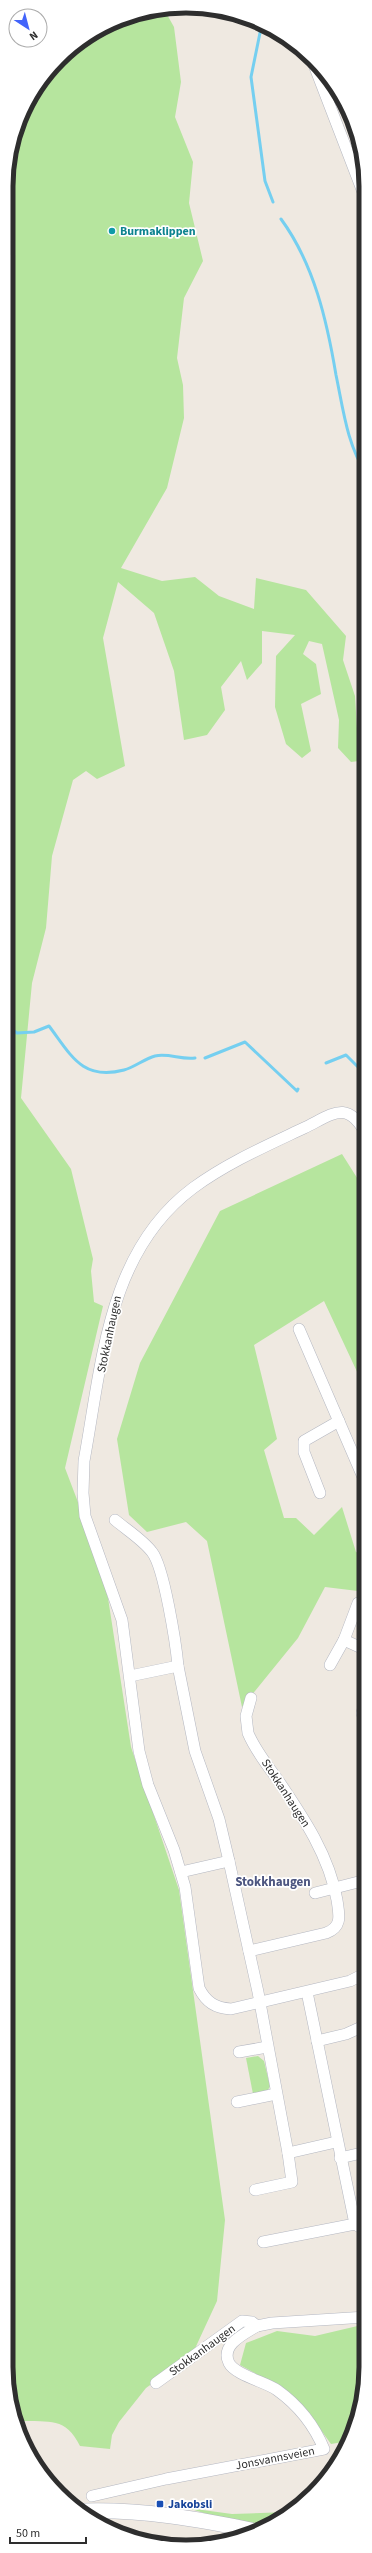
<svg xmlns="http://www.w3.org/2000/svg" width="372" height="2553" font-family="'Source Sans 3',sans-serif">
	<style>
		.green { fill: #b6e59e }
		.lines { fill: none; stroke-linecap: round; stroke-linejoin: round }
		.stream { stroke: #75cff0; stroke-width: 3 }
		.street-casing { stroke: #b4b7c1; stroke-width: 12 }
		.secondary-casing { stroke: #b4b7c1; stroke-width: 16 }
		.street { stroke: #fff; stroke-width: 11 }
		.secondary { stroke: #fff; stroke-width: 15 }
		.culture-dot { fill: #0f9aa8; stroke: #fff; stroke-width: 1.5 }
		.transit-dot { fill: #1a4fb4; stroke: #fff; stroke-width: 1.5 }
		.labels { text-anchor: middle; stroke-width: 3.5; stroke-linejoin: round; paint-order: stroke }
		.culture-label { font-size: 12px; font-weight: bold; fill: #0d838f; stroke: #fff; text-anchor: start }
		.street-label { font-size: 12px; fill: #2e2e2e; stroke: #fff }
		.transit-label { font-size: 12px; font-weight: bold; fill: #164399; stroke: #fff; text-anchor: start }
		.neighbourhood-label { font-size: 13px; font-weight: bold; fill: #4d5680; stroke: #fff }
		.rim { fill: none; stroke: #2e2e2e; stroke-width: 5 }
	</style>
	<rect width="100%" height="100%" fill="#efe9e1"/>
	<!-- green -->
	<g class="green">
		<path d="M165 11 174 27 181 82 175 117 193 162 189 203 203 261 184 298 177 358 183 385 184 418 167 488 121 568 162 581 195 577 219 596 254 609 256 578 306 590 346 636 343 660 355 696 359 761 351 762 338 748 339 720 322 644 309 641 303 654 316 664 321 694 301 704 311 751 302 758 286 744 275 707 276 656 295 635 262 631V663L247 680 241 661 221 687 225 710 207 735 184 740 174 671 154 613 118 582 103 638 125 766 97 779 86 771 73 780 52 856 46 928 32 983 21 1098 71 1169 93 1259 91 1271 94 1302 103 1306 65 1468 92 1539 108 1598 131 1747 179 1890 225 2220 217 2301 192 2355 146 2388 119 2422 112 2435 110 2449 80 2446C66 2417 49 2422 21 2421L17 2423 6 2367V174L25 106 67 51 128 15Z"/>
		<path d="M342 1154 366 1192V1391L324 1301 254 1345 277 1439 264 1450 284 1518H296L314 1535 342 1507 356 1552 366 1556V1601L358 1591 325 1587 298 1638 242 1707 207 1541 186 1522 147 1532 129 1515 117 1439 140 1363 220 1211Z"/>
		<path d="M258 2056 264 2061 270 2086 267 2092 253 2094 246 2058Z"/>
		<path d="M366 2324V2379L349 2441 331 2444 305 2408 280 2387 240 2365 246 2343 277 2331 315 2336Z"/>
		<path d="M188 2508 232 2514 287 2512 262 2527 213 2516Z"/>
	</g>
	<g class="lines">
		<!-- stream -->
		<g class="stream">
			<path d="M262 23 251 77 265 181 273 202"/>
			<path d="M281 219C314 264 327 321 336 375 343 408 347 445 366 473"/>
			<path d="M6 1025 17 1033 34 1032 49 1026C71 1055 82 1081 124 1070 135 1067 144 1059 155 1056 169 1053 181 1060 195 1058"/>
			<path d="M205 1058 245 1042 297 1091 298 1089"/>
			<path d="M326 1063 346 1055 366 1075"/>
		</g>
		<!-- street casing -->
		<g class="street-casing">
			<g id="street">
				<path d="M311 57 366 200"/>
				<path d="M366 1134C347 1099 333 1114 304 1128 266 1146 227 1163 193 1188 107 1252 102 1364 84 1461L83 1493 85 1516 122 1620 139 1751 148 1785 174 1850 185 1887 199 1988C206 2002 215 2008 231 2009L350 1981 366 1973"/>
				<path d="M299 1329 366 1484"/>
				<path d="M320 1493 304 1452V1441L339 1421"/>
				<path d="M115 1520C127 1530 143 1540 152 1552 164 1567 176 1644 178 1666"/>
				<path d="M344 1640 366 1650"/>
				<path d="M330 1665 344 1640 358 1603"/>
				<path d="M130 1676 178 1666 195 1751 219 1819 229 1861"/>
				<path d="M366 1697 362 1713 366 1728"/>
				<path d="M181 1872 229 1861 258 1992 288 2153"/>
				<path d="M315 1893 366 1880"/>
				<path d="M249 1951 326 1933C343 1927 339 1914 337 1900 329 1855 303 1817 278 1780 267 1765 255 1750 248 1733L246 1716 251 1698"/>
				<path d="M317 2041 346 2034 366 2025"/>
				<path d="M239 2052 267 2047"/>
				<path d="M237 2102 276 2094"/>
				<path d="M340 2158 366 2152"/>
				<path d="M255 2190 292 2182 288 2153 336 2142"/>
				<path d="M355 2224 366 2231"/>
				<path d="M263 2242 355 2224 307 1992"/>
				<path d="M156 2383 242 2321 252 2322 257 2326 272 2323 366 2317"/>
				<path d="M92 2496 166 2479 324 2449C314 2425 298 2405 277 2390 266 2382 235 2375 229 2363 220 2345 244 2334 257 2326"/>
			</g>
		</g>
		<!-- secondary casing -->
		<g class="secondary-casing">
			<path id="secondary" d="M83 2511C141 2509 199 2519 255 2531"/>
		</g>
		<!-- street -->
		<use href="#street" class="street"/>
		<!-- secondary -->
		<use href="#secondary" class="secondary"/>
	</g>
	<!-- markers -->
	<circle class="culture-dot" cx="112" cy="231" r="4"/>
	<rect class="transit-dot" x="156" y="2500" width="8" height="8" rx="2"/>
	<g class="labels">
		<!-- culture labels -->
		<g class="culture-label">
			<text x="120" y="235">Burmaklippen</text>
		</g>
		<!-- street labels -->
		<g class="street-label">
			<text transform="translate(109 1334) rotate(-78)" y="4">Stokkanhaugen</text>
			<text transform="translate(286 1793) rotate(57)" y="4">Stokkanhaugen</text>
			<text transform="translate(202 2350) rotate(-36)" y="4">Stokkanhaugen</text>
			<text transform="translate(275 2458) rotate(-11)" y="4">Jonsvannsveien</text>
		</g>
		<!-- transit labels -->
		<g class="transit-label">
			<text x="168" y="2508">Jakobsli</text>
		</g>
		<!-- neighbourhood labels -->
		<g class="neighbourhood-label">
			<text x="273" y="1886">Stokkhaugen</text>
		</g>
	</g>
	<!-- crop -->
	<path d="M0 0H372V2553H0ZM186 13H186A173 173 0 0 1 359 186V2367A173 173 0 0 1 186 2540H186A173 173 0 0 1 13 2367V186A173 173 0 0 1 186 13Z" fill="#fff" fill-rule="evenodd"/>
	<path class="rim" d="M186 13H186A173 173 0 0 1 359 186V2367A173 173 0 0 1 186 2540H186A173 173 0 0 1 13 2367V186A173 173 0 0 1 186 13Z"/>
	<!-- north arrow -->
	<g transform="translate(28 28) rotate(144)"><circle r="19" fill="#ffffff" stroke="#ababab"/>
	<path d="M0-3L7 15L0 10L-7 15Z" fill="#4264fb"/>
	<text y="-6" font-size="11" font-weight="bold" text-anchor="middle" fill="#2e2e2e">N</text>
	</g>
	<!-- scale -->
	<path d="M10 2537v6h76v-6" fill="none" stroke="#2e2e2e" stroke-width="2"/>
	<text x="16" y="2537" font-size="12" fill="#2e2e2e" stroke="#ffffff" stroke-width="3" paint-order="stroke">50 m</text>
</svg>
